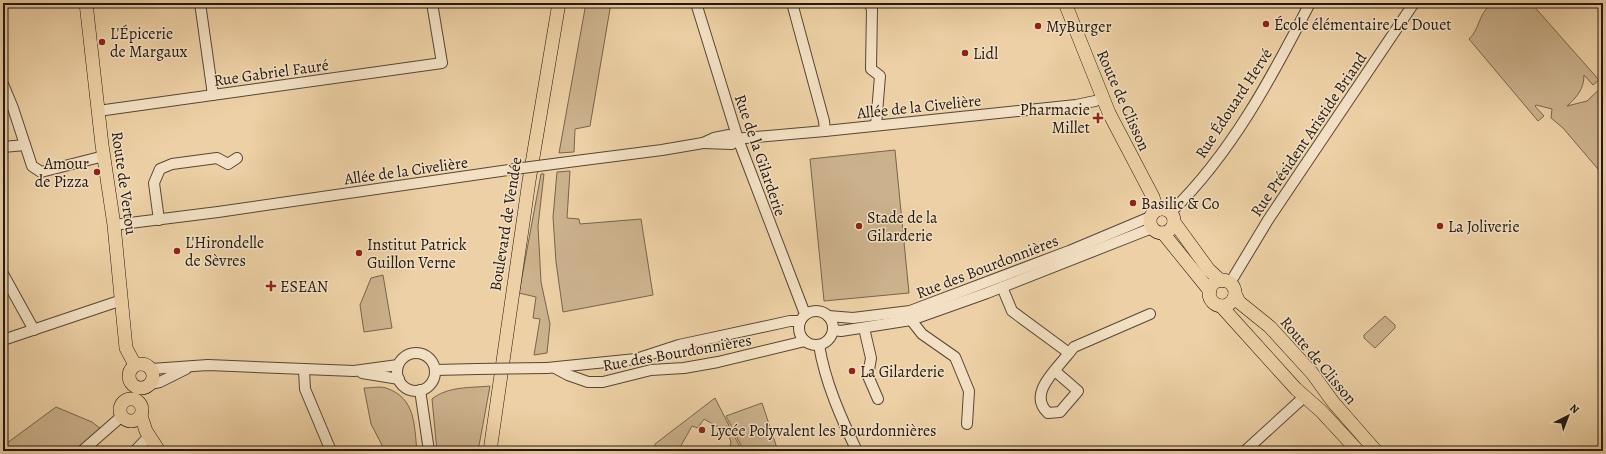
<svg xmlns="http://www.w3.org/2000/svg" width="1606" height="454" font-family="Alegreya,serif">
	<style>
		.green { fill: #cbb18c; stroke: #77644e }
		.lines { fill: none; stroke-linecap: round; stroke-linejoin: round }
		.minor-casing { stroke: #564635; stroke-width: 12 }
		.major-casing { stroke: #231810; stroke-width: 14 }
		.minor { stroke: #f3e0c4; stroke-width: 10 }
		.major { stroke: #edd0a5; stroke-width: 13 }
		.minor-bridge-casing { stroke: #564635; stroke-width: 12; stroke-linecap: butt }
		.minor-bridge { stroke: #f3e0c4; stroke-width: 10 }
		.poi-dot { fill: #8f2418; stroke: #f3e0c4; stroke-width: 1.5 }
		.labels { text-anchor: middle; stroke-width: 3; stroke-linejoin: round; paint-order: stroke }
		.poi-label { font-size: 16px; fill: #231810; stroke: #f3e0c4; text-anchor: start }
		.street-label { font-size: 16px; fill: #231810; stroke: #f3e0c4 }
	</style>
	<rect width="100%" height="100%" fill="#edd0a5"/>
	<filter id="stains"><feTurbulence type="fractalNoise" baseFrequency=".005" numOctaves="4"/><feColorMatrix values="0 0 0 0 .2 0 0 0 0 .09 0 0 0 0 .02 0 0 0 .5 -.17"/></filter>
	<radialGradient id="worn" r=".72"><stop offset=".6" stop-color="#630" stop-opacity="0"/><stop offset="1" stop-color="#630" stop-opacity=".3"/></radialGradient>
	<!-- green -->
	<g class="green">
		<path d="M586 3H611L590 126 575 129 574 152 559 153Z"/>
		<path d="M1492 3H1531L1599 80 1593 85 1584 75C1584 89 1577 97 1567 106L1587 101 1603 86V175L1563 128 1551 118 1552 109 1536 105 1535 106 1544 116 1538 121 1469 39C1480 29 1477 16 1492 3Z"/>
		<path d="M895 150 909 293 824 301 810 159Z"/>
		<path d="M570 171 567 218 579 219 580 224 641 219 653 295 563 312 556 262 553 217 557 172Z"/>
		<path d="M541 174H544L538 226 541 282 550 324 547 353 534 355 540 319 533 318 536 297 519 293Z"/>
		<path d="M383 275 392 328 364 332 360 305 371 278Z"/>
		<path d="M1385 316 1395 325V328L1375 348 1364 338V335Z"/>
		<path d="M490 386 478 451H437L432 399C448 386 471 388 490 386Z"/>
		<path d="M364 388C371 388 380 386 386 388 416 398 414 425 417 451H385L371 424Z"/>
		<path d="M715 398 742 451H729L731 442 728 433 704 419 698 428 692 426 678 451H654L655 444Z"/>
		<path d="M762 403 778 451H744L726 416Z"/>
		<path d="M56 407 92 422 101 429 73 451H3V446Z"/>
	</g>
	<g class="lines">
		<!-- minor casing -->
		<g class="minor-casing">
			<g id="minor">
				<path d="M200 3 213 95"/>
				<path d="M696 3 738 139 805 314"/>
				<path d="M792 3 824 121 825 131"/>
				<path d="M869 3 872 9 871 69 880 76 876 125"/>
				<path d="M3 84 13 108 32 166 41 172 104 156"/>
				<path d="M98 111 442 63 432 3"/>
				<path d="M703 143 732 144 738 139 745 138 825 131 1076 105 1095 101 1103 98"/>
				<path d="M3 147 25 145"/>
				<path d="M576 161 662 150 703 143 714 138 729 135 738 139"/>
				<path d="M1171 212C1231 154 1272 77 1310 3"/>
				<path d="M159 220 154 183 160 169 172 164 217 158 228 164 237 158"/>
				<path d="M114 225 218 212 515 169"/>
				<path d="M3 274 34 330"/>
				<path d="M1230 283 1268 220 1414 3"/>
				<path d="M1002 287 1012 311 1069 353C1056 370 1027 394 1048 413L1060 412 1078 391 1055 371"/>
				<circle cx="816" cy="328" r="17"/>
				<path d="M828 316 853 318 910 311 1069 251 1150 217"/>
				<path d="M911 320 922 334 955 357 969 391 967 424"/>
				<path d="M864 328 871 358 868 376 878 399"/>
				<path d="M833 330 841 331 911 320 987 293 1147 230 1154 229"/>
				<path d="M3 340 122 300"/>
				<path d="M819 345C825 382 841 418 857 451"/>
				<path d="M1069 353 1074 347 1150 314"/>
				<circle cx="416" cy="372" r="19"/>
				<path d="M547 368 636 359 679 345 790 321H800"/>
				<path d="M555 368 568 375 588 382H603L651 370 684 368 718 362 805 341"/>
				<path d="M151 369 208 365 354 371 398 365"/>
				<path d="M304 370 305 389 331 451"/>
				<path d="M435 370 477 369"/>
				<path d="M362 373 399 379"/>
				<path d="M150 384 160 382 186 369"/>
				<path d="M420 390 429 451"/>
				<path d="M82 451 122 416"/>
				<path d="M135 451 149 436"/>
				<path d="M1245 451 1304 397"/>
			</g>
		</g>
		<!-- major casing -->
		<g class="major-casing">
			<g id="major">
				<path d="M86 3 102 145 114 225 126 348 135 365"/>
				<path d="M1065 3 1109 113 1153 197 1157 210"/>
				<circle cx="1162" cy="221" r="12"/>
				<path d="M1174 222 1209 270 1221 281"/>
				<path d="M1163 233 1210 291"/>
				<circle cx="1222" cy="293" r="13"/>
				<path d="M1235 294 1239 302 1270 327 1312 373 1333 402 1376 451"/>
				<path d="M1221 306 1296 389 1321 411 1358 451"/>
				<circle cx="141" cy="376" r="12"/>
				<circle cx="131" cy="410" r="11"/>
				<path d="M141 416 146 431 159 451"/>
				<path d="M490 451 529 181 559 3"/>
			</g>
		</g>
		<!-- minor -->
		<use href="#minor" class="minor"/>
		<!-- major -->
		<use href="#major" class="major"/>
		<!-- minor-bridge casing -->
		<g class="minor-bridge-casing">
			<g id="minor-bridge">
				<path d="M515 169 576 161"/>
				<path d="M477 369 547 368"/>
			</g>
		</g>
		<!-- minor-bridge -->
		<use href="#minor-bridge" class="minor-bridge"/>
	</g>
	<!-- markers -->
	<g class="poi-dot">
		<circle cx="1266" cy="24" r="4"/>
		<circle cx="1038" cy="26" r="4"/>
		<circle cx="102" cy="42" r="4"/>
		<circle cx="965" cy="53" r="4"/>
		<path d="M1096 112h4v4h4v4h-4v4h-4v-4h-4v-4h4z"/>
		<circle cx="97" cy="172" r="4"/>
		<circle cx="1133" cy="203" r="4"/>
		<circle cx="859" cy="226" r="4"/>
		<circle cx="1440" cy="226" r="4"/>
		<circle cx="177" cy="251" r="4"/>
		<circle cx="359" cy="253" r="4"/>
		<path d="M269 280h4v4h4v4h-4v4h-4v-4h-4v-4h4z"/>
		<circle cx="852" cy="371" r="4"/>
		<circle cx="702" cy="430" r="4"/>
	</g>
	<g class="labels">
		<!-- poi labels -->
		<g class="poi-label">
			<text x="1274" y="30">École élémentaire Le Douet</text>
			<text x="1046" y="32">MyBurger</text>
			<text x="110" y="39">L'Épicerie<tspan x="110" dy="18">de Margaux</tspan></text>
			<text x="973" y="59">Lidl</text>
			<text x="1090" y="115" text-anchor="end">Pharmacie<tspan x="1090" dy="18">Millet</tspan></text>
			<text x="89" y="169" text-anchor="end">Amour<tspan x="89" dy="18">de Pizza</tspan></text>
			<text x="1141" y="209">Basilic &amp; Co</text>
			<text x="867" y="223">Stade de la<tspan x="867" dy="18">Gilarderie</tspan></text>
			<text x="1448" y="232">La Joliverie</text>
			<text x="185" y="248">L'Hirondelle<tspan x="185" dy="18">de Sèvres</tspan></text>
			<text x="367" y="250">Institut Patrick<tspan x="367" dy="18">Guillon Verne</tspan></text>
			<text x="280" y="292">ESEAN</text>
			<text x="860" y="377">La Gilarderie</text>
			<text x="710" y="436">Lycée Polyvalent les Bourdonnières</text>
		</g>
		<!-- street labels -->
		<g class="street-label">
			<text transform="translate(271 72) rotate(-8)" y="6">Rue Gabriel Fauré</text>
			<text transform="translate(1124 100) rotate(66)" y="6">Route de Clisson</text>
			<text transform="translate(1233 103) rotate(-57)" y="6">Rue Édouard Hervé</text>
			<text transform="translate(919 106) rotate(-6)" y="6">Allée de la Civelière</text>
			<text transform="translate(1308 134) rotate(-56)" y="6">Rue Président Aristide Briand</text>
			<text transform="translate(761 155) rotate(71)" y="6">Rue de la Gilarderie</text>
			<text transform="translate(406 170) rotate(-8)" y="6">Allée de la Civelière</text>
			<text transform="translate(125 183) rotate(82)" y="6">Route de Vertou</text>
			<text transform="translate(505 224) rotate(-81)" y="6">Boulevard de Vendée</text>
			<text transform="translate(987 266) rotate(-21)" y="6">Rue des Bourdonnières</text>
			<text transform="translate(677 352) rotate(-10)" y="6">Rue des Bourdonnières</text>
			<text transform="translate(1319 360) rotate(50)" y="6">Route de Clisson</text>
		</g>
	</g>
	<!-- margin -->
	<rect width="1606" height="454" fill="none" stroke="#edd0a5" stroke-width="16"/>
	<rect x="4" y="4" width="1598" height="446" fill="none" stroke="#231810" stroke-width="2"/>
	<rect x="8" y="8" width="1590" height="438" fill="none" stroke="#231810"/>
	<!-- north arrow -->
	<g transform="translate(1568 416) rotate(42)" stroke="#f3e0c4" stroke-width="3" paint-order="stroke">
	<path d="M0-3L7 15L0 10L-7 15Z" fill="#231810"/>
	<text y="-6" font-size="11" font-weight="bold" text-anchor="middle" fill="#231810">N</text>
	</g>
	<rect width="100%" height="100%" filter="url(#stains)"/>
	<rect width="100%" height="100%" fill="url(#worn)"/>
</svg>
